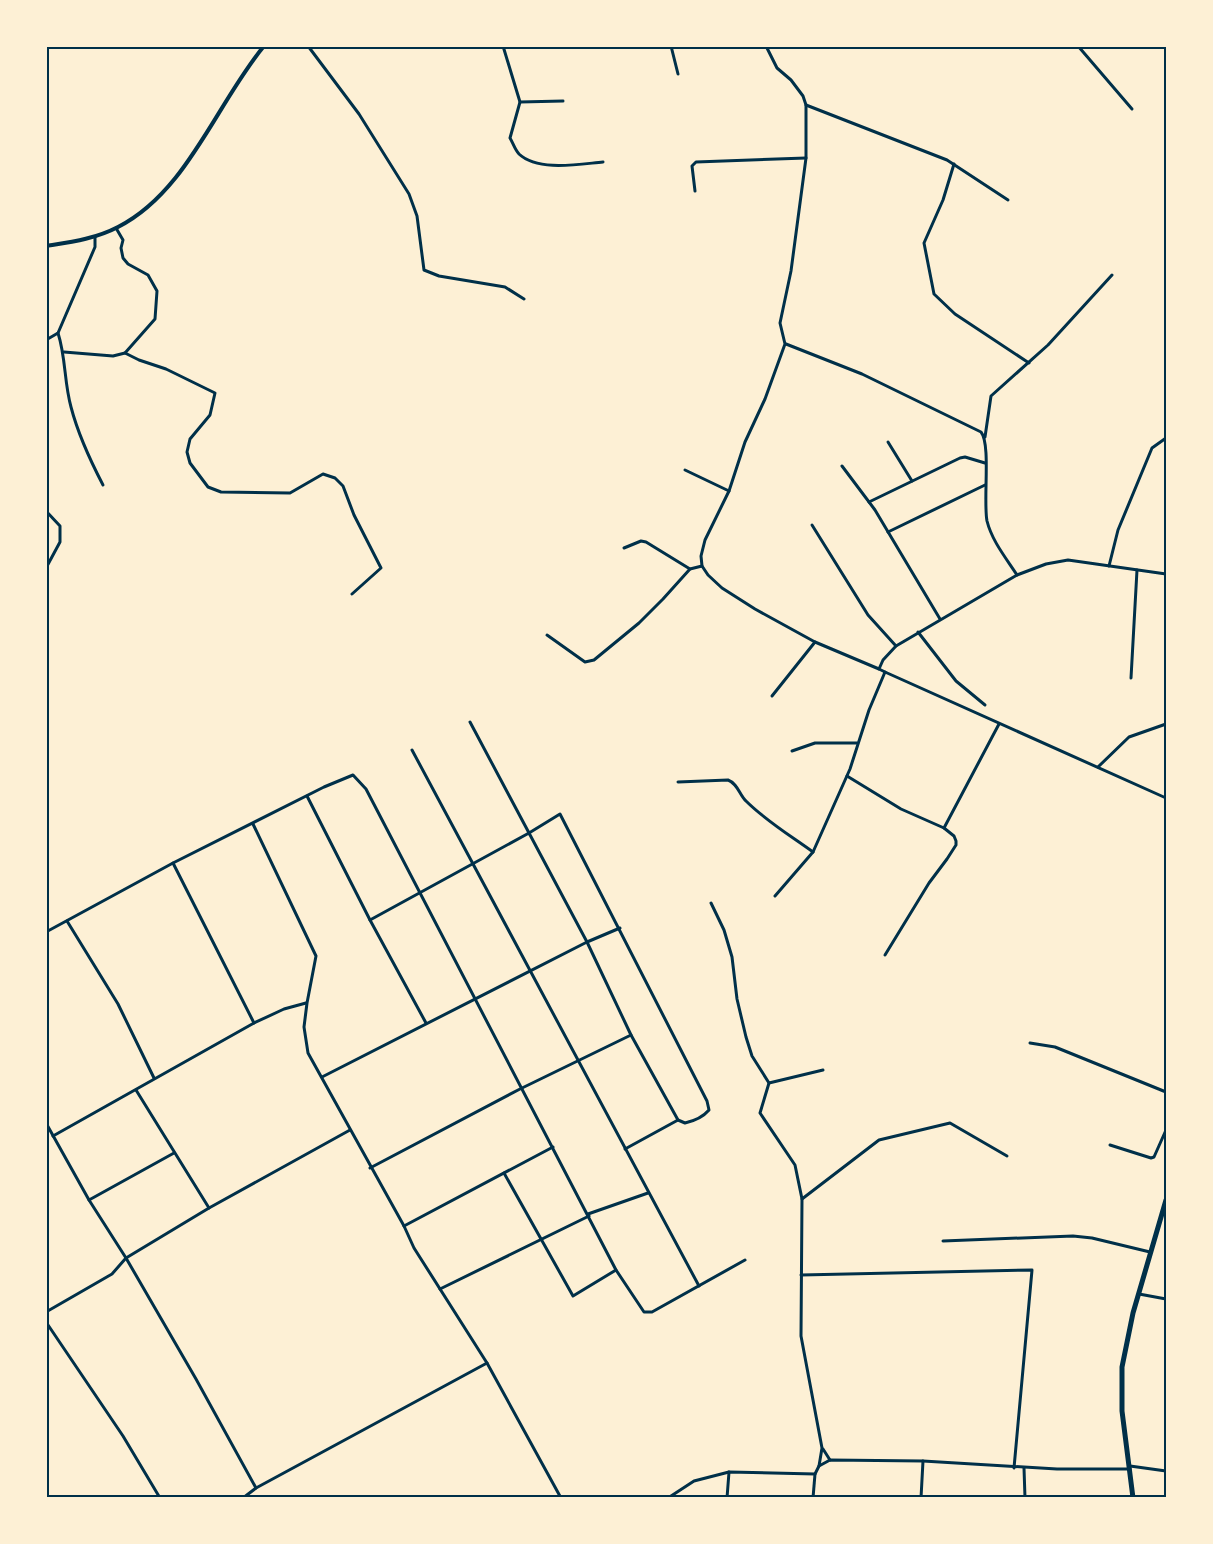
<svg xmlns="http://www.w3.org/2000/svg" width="1213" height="1544" font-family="Poppins,sans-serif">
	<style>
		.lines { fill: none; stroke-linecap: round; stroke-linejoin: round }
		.minor { stroke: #003049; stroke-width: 3 }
		.tertiary { stroke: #003049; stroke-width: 4 }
		.primary { stroke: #003049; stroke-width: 5 }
		.neatline { fill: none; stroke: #003049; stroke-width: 2 }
	</style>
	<rect width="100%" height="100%" fill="#fdf0d5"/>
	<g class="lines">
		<!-- minor -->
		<g class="minor">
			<path d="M308 46 359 114 409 194 417 216 424 270 439 276 505 287 524 299"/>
			<path d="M503 46 520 102 510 138C513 143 515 150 519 154 538 172 580 164 603 162"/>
			<path d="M671 46 678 74"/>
			<path d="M766 46 777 68 791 80 803 96 806 105V158L791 271 780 323 785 344 765 399 745 442 729 491 705 540 701 556 702 566 708 575 722 588 755 609 815 642 879 669 883 660 896 646 1017 575 1046 564 1068 560 1166 574"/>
			<path d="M1078 46 1132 109"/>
			<path d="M520 102 563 101"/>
			<path d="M806 105 947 160 1008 200"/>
			<path d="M954 164 943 200 924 243 934 294 955 314 1029 363"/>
			<path d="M695 191 692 166 696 162 806 158"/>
			<path d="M116 228 123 240 121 248 123 258 128 264 148 275 157 291 155 319 125 353"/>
			<path d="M58 333C66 358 64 382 71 407 78 434 90 460 103 485"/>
			<path d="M46 340 58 333 95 247V237"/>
			<path d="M786 344 862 374 981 432C991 444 983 501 987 521 992 541 1006 558 1017 575"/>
			<path d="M64 352 113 356 125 353 139 360 166 369 215 393 210 415 190 439 187 452 190 463 208 487 221 492 290 493 323 474 335 478 343 486 354 515 381 568 352 594"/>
			<path d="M985 437 991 396 1048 345 1112 275"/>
			<path d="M888 442 912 481"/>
			<path d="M842 466 875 510 940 619"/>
			<path d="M685 470 729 491"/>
			<path d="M869 502 960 458 965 457 985 463"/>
			<path d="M46 511 60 526V542L46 568"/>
			<path d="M812 525 868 615 896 646"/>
			<path d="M888 532 985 485"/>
			<path d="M624 548 641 541 646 542 690 569"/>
			<path d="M1109 566 1118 530 1152 448 1166 438"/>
			<path d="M918 632 956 681 985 705"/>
			<path d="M547 635 585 662 594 660 639 623 663 599 690 569 702 566"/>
			<path d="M885 672 1166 798"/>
			<path d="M1131 678 1137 570"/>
			<path d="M772 696 815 642"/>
			<path d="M412 750 699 1286"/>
			<path d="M792 751 815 743H857"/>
			<path d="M1098 767 1129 737 1166 724"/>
			<path d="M847 776 901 809 944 828 954 836 956 841V845L947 859 929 883 885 955"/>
			<path d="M678 782 728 780C738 784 739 794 746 801 766 821 791 836 813 852"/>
			<path d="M307 796 370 920 426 1023"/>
			<path d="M253 824 316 956 307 1003 304 1027 308 1053 404 1226 414 1248 487 1363 561 1498"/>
			<path d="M944 828 999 724"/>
			<path d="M173 863 254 1023"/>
			<path d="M775 896 813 852 850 769 869 710 885 672 879 669"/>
			<path d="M711 903 724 930 732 957 737 999 746 1037 752 1056 769 1083 760 1113 795 1165 802 1199 801 1336 822 1448 819 1466"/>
			<path d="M370 920 529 833 560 814 707 1101 709 1110C703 1117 694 1121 685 1123L678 1120 631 1035 587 942 470 722"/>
			<path d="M67 921 118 1004 154 1078"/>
			<path d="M46 932 173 863 324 787 353 775 366 789 616 1270 644 1312H652L745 1260"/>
			<path d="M1030 1043 1055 1047 1166 1092"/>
			<path d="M322 1077 587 942 620 928"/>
			<path d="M769 1083 823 1070"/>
			<path d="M136 1090 209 1208"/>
			<path d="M46 1123 89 1200 126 1258 196 1379 256 1488 243 1498"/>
			<path d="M53 1136 254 1023 284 1009 306 1003"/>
			<path d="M1110 1145 1151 1158 1154 1157 1166 1130"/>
			<path d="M625 1149 678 1120"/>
			<path d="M370 1168 520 1089 631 1035"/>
			<path d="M504 1173 573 1296 616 1270"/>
			<path d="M802 1199 879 1140 950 1123 1007 1156"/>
			<path d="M89 1200 174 1153"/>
			<path d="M588 1214 648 1193"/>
			<path d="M404 1226 553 1147"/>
			<path d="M943 1241 1073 1236 1092 1238 1150 1252"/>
			<path d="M801 1275 1032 1270 1014 1468"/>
			<path d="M440 1289 589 1216"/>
			<path d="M1139 1294 1166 1299"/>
			<path d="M46 1312 112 1274 126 1258 209 1208 350 1130"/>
			<path d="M46 1322 123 1436 160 1498"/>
			<path d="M823 1449 830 1460"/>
			<path d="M1130 1466 1166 1471"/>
			<path d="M1024 1468 1025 1498"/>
			<path d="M256 1488 487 1363"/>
			<path d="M668 1498 694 1481 729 1472 815 1474 819 1466 830 1460 923 1461 1057 1469H1130"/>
			<path d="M727 1498 729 1472"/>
			<path d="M813 1498 815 1474"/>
			<path d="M921 1498 923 1461"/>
		</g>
		<!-- tertiary -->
		<path class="tertiary" d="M46 246C71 242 95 239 118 227 187 192 216 104 264 46"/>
		<!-- primary -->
		<path class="primary" d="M1133 1498 1122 1411V1367L1133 1313 1166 1200"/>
	</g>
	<!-- border -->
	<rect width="1213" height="1544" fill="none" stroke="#fdf0d5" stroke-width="96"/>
	<rect x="48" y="48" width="1117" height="1448" class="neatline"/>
</svg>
